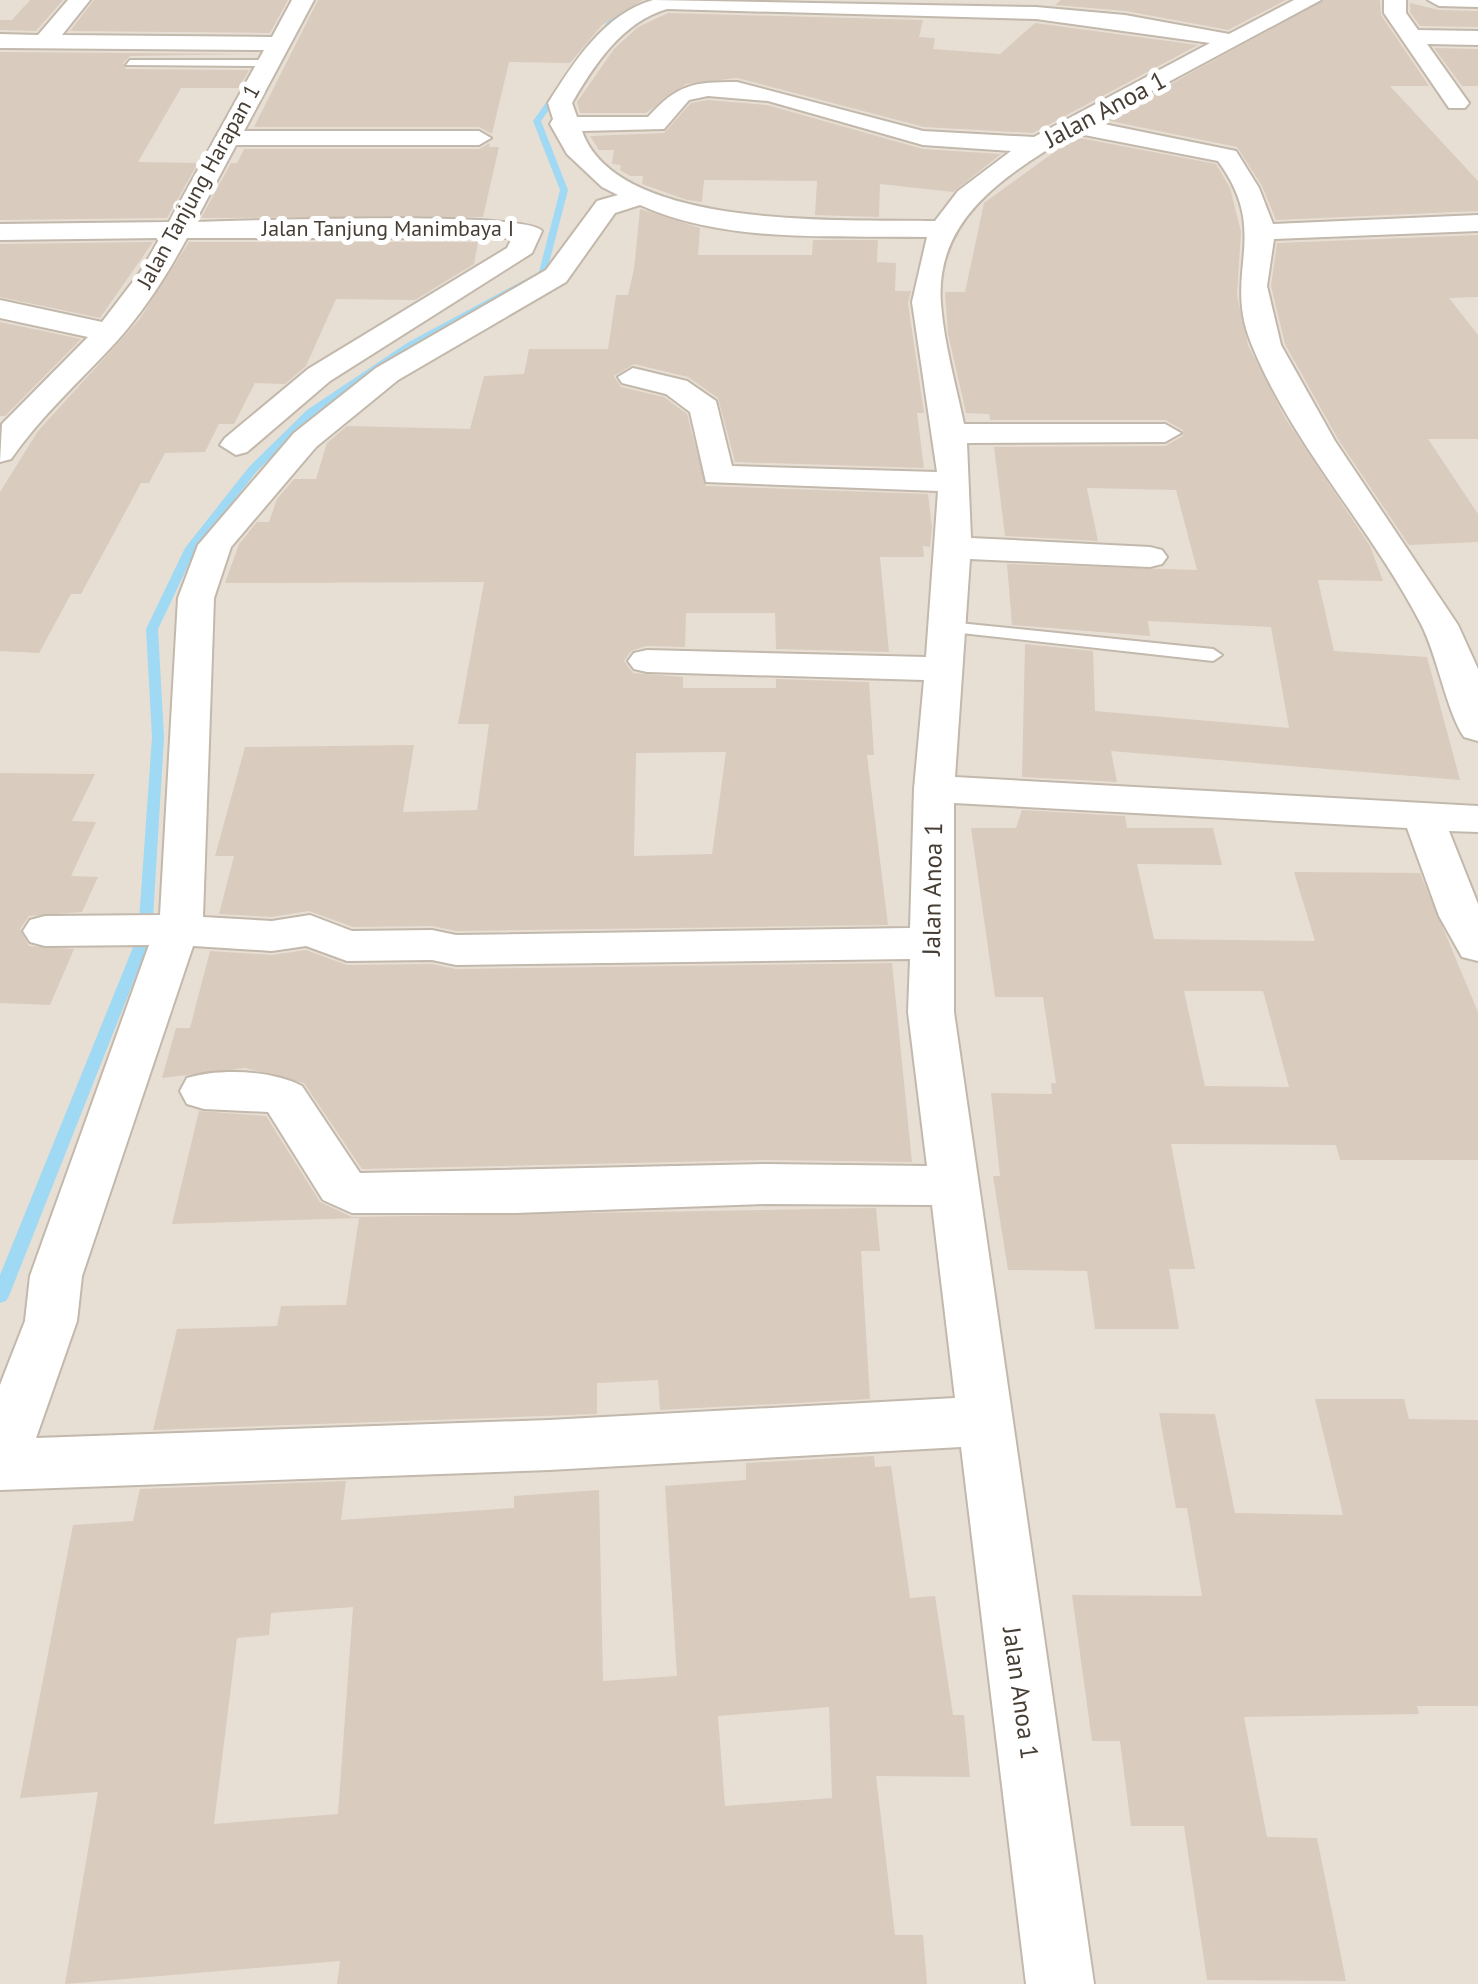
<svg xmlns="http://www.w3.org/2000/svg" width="1478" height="1984" font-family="'PT Sans',sans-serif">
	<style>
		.residential { fill: #e8dfd4 }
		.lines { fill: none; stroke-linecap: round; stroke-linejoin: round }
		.stream { fill: #a0d9f3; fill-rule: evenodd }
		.building { fill: #d9cbbe; fill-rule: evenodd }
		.service-casing { stroke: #c2b8ab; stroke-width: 4 }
		.minor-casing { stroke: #c2b8ab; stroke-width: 4 }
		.service { fill: #fff; fill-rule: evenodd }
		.minor { fill: #fff; fill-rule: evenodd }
		.labels { text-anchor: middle; stroke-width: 10; stroke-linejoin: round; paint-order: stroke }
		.far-street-label { font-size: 22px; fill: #463e35; stroke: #fff }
		.street-label { font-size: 25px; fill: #463e35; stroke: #fff }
	</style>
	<rect width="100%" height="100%" fill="#f4eee6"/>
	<!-- residential -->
	<rect class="residential" x="0" y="0" width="1478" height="1984"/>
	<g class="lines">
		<!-- stream -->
		<g class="stream">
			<path d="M622 0H630L599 43H593Z"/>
			<path d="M555 90 562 92 541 121 568 190 546 275 413 347 315 414 257 471 196 549 158 629 164 737 152 935 9 1296 6 1301 0 1303V1275L138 935 152 737 146 629 185 548 249 467 307 410 407 343 539 272 560 190 533 121Z"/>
		</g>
	</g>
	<!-- building -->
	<g class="building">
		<path d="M30 0H63L36 31 0 30V20H12Z"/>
		<path d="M94 0H288L270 33 70 31Z"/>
		<path d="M318 0H643L602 25 570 63 509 62 492 134 479 127H254Z"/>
		<path d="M1061 0H1286L1228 30 1126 11 1055 5Z"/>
		<path d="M1324 0H1380L1381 15 1429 86H1390L1478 181V211L1276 220 1262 186 1237 147 1105 120Z"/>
		<path d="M1410 3 1439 10 1478 11V27L1420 26 1410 12Z"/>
		<path d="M668 13 923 20 919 37 935 38 933 49 1000 54 1035 23 1198 45 1033 133 924 127 737 78 686 84 646 113H580L577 102 614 49 638 27Z"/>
		<path d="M1434 48 1478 49V86H1462Z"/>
		<path d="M0 52 258 54 130 56 123 63 126 69 249 70 239 88H181L138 162 198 163 167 218 0 220Z"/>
		<path d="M708 100 767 105 923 149 1001 154 953 192 880 184 879 217 815 215 817 181 704 180 702 202 687 200 642 184 643 176H630L620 170 621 165 612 164 614 150H599L590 136 664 133 691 103Z"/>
		<path d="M1075 137 1216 164 1230 188 1241 232 1237 295 1248 345 1285 418 1370 546 1383 581 1318 580 1334 651 1427 657 1460 780 1111 751 1117 782 1022 777 1025 644 1093 651 1095 711 1289 728 1271 627 1148 621 1150 636 1012 625 1007 564 1197 570 1176 490 1087 488 1098 541 1005 536 994 447 1165 446 1183 436V430L1165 420H990L989 414 966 413 948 334 945 292H965L984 203Z"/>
		<path d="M490 143 489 147H499L483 217 201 218 231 163H237L244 149H479Z"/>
		<path d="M640 209 700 228 698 255H812L813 240H878L877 262 896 263 895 291H911L908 303 924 413H917L924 468 735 462 718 398 688 377 634 364 614 376 621 387 664 397 687 414 706 486 928 494 932 527 930 547 923 546 924 557H880L889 652 776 649 775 613H686L685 647 646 646 631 651 624 661 633 673 683 677V688H776V679L869 682 874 755H867L888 925 456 931 432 926 353 927 309 911 272 917 219 914 234 856H215L245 747 414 745 403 812 477 810 489 724H458L484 582 225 583 239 544 257 522H269L277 499 294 479H316L327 443 347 426 470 429 484 376 524 374 529 349H608L616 295H628L634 269ZM726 752 712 854 634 856 636 753Z"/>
		<path d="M1478 235V297L1449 298 1478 335V439H1428L1478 514V542L1409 545 1338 439 1285 344 1271 286 1277 243Z"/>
		<path d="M153 242 100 318 0 297V244Z"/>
		<path d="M189 242H478L474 264 415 300 336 299 306 366 285 384 255 383 234 424H219L205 452 165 453 149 483H141L81 594H71L39 653 0 651V492L38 431 139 320Z"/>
		<path d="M0 322 81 339 5 416H0Z"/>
		<path d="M0 773 95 774 72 821 96 822 71 876 98 877 82 912 29 916 20 929 29 946 74 949 50 1005 0 1003Z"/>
		<path d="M1022 810 1125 816 1127 828H1213L1222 865 1137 864 1154 939 1315 941 1294 872 1420 873 1478 1012V1160H1340L1336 1145 1171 1144 1195 1269H1169L1179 1329H1095L1087 1271 1008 1270 993 1176H1000L991 1093 1052 1094 1051 1083H1056L1043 997H995L971 828H1016ZM1184 991H1263L1289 1087 1205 1086Z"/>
		<path d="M306 950 347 965 432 964 456 969 892 963 912 1162 766 1160 362 1169 304 1083 245 1068 162 1078 176 1028H190L210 951 272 955Z"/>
		<path d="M199 1111 266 1116 320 1202 352 1217 876 1208 880 1251H861L870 1399 660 1410 658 1380 597 1383V1414L153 1430 177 1329 277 1326 281 1306 346 1305 359 1218 172 1224Z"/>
		<path d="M1315 1399H1404L1409 1419 1478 1420V1706H1417L1419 1714 1244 1717 1267 1837 1317 1838 1346 1981 1207 1980 1184 1826H1131L1120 1741H1092L1072 1595 1202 1596 1187 1508H1176L1159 1413 1215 1414 1235 1513 1343 1515Z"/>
		<path d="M874 1456 875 1467 891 1466 910 1598 935 1596 953 1715H964L970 1777 876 1776 895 1935H923L927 1984H337L340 1961 65 1984 98 1792 20 1798 73 1525 133 1521 140 1489 346 1481 341 1520 514 1508V1496L599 1490 603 1681 677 1676 665 1486 746 1480V1463ZM353 1607 338 1814 214 1824 237 1638 269 1635 271 1613ZM829 1707 832 1798 725 1806 718 1716Z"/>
	</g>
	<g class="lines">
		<!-- service casing -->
		<g class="service-casing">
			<g id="service">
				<path d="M130 60H267L273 63 267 66 126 65Z"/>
				<path d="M949 622 1213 649 1222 655 1213 661 943 631V623Z"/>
			</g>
		</g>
		<!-- minor casing -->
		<g class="minor-casing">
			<g id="minor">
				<path d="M68 0H90L62 35 272 37 292 0H314L244 131H479L491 138 479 145H236L195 222C240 221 526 210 542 231L532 253 330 381 247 452 236 455 220 445 225 438 308 369 507 248 512 238H187C167 275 144 311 116 342 80 381 41 416 11 459L0 462 2 424 88 337 0 318V300L102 322 141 271 160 238 0 240V224L169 222 264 50 0 48V34L38 35Z"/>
				<path d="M653 0 1036 7 1125 15 1229 34 1294 0H1321L1094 122 1236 151 1259 188 1273 224 1478 215V231L1274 239 1267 286 1281 345 1335 441 1458 625 1478 669V741L1464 737C1446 710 1438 657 1421 624 1371 527 1292 445 1251 343 1222 271 1272 234 1218 161L1074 133C1010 173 934 216 941 304 944 344 956 385 964 424H1165L1181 433 1165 442 967 443 971 538 1150 547 1162 550 1167 557 1162 564 1150 567 970 559 955 777 1478 806V832L1449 831 1478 904V961L1462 957 1439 916 1407 828 954 803V1012L1094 1984H1026L961 1447 549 1470 0 1490V1385L25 1321 30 1276 149 945 45 946 30 942 23 931 30 920 45 916 160 915 178 598 198 545 294 433 376 368 546 270 597 201 618 195 602 187 567 154 550 124 553 119 548 103C574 62 604 14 653 0ZM667 9 1036 19 1210 43 1034 137 923 131 737 82C693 82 678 84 648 117H577L572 103C594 65 622 22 667 9ZM708 96 768 101 923 145 1011 151 958 191 935 221C849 219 617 232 582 131L664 129 689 100ZM640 205C725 244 835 235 927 237L912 302 937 472 732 466 716 401 687 381 633 368 618 377 622 383 666 394 690 412 706 482 938 491 926 657 647 650 634 653 628 661 634 669 647 672 924 680 914 789 910 928 456 935 432 930 352 931 310 915 272 921 203 917 214 598 231 547 316 447 398 380 566 282 615 213ZM193 946 272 951 306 946 347 961 432 960 456 965 910 959 908 1012 927 1166 766 1164 360 1173 302 1086C272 1070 219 1068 187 1078L180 1091 187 1104 204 1109 268 1112 323 1200 352 1213H515L766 1204 932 1205 955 1398 549 1420 36 1438 77 1321 82 1276Z"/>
				<path d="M1384 0H1406V13L1418 30 1478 31V45L1427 44 1469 103 1465 108H1449L1384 13Z"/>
				<path d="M1428 0H1478V7L1439 6Z"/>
			</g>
		</g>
		<!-- service -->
		<use href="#service" class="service"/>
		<!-- minor -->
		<use href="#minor" class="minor"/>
	</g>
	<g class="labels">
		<!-- far-street labels -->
		<g class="far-street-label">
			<text transform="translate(198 186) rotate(-61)" y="8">Jalan Tanjung Harapan 1</text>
			<text x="388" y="236">Jalan Tanjung Manimbaya I</text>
		</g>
		<!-- street labels -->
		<g class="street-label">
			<text transform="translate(1105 109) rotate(-28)" y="9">Jalan Anoa 1</text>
			<text transform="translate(932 889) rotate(-89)" y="9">Jalan Anoa 1</text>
			<text transform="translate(1021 1693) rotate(82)" y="9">Jalan Anoa 1</text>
		</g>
	</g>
</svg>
